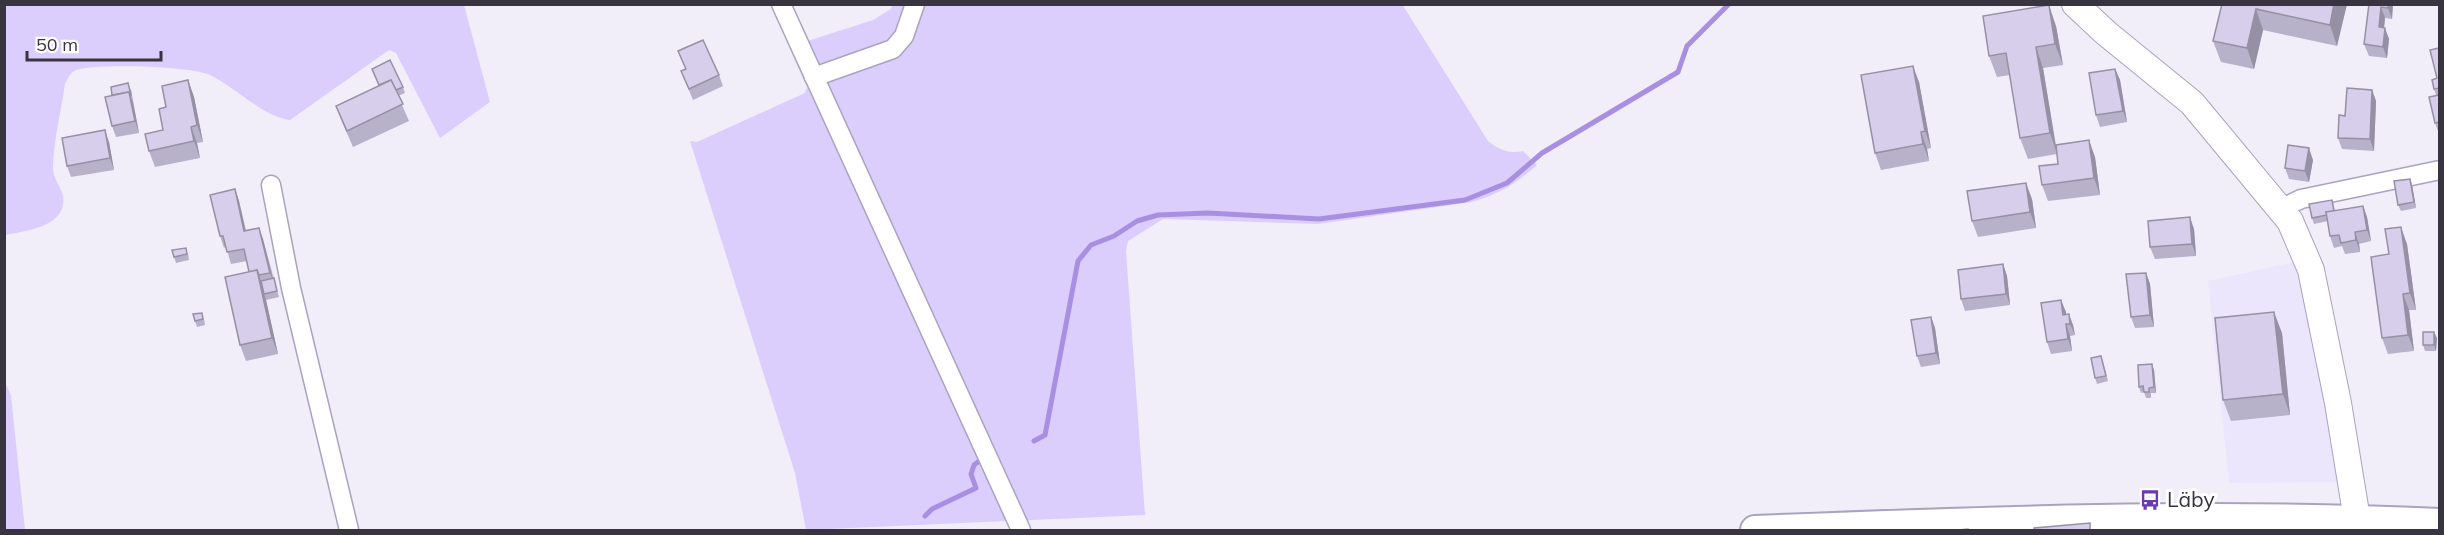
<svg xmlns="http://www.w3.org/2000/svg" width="2444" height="535" font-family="Mulish,sans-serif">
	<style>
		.built { fill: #ece6fc }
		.green { fill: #dbcefc }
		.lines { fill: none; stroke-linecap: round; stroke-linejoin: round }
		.stream { stroke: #a98fe1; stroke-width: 5 }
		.street-casing { stroke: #aaa3bf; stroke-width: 21 }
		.secondary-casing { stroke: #aaa3bf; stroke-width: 28 }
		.primary-casing { stroke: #aaa3bf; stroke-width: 32 }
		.street { stroke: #fff; stroke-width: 18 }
		.secondary { stroke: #fff; stroke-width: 26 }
		.primary { stroke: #fff; stroke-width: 28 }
		.wall { fill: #b8b1ca }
		.shaded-wall { fill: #9690a4 }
		.building { fill: #d6ceeb; stroke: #9690a4; stroke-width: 1.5 }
		.labels { text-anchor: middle; stroke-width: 6; stroke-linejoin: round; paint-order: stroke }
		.poi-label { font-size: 21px; fill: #383540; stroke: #fff; text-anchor: start }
	</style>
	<rect width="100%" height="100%" fill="#f1eefa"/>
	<!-- built -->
	<path class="built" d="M2300 261 2340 482 2229 483 2208 281Z"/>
	<!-- green -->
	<g class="green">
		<path d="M1402 4 1488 141C1500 150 1508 154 1523 151L1537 165C1517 183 1498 195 1472 202L1318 224 1163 219 1128 241 1126 251 1145 515 806 530 795 473 690 141 697 142 805 93 807 87 789 47 873 20 891 9 892 5Z"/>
		<path d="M4 5H464L490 102 440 138 396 53 389 50 290 120C263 117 234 86 210 75 192 66 94 63 76 70 70 73 68 78 65 84 61 111 54 139 53 166 52 178 61 186 63 196 68 227 25 231 5 235Z"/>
		<path d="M5 382 11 396 25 530H5Z"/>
	</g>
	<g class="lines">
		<!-- stream -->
		<g class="stream">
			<path d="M1034 441 1045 435 1078 261 1091 245 1114 236 1137 221 1158 215 1208 213 1319 219 1465 200 1507 183 1542 153 1678 72 1687 46 1729 4"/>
			<path d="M925 516 932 509 976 488 971 474 974 465 978 462"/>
		</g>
		<!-- street casing -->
		<g class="street-casing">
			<g id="street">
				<path d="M781 4 1021 530"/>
				<path d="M814 77 893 49 904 36 915 4"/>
				<path d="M271 185 291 288 349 530"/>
				<path d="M2282 208 2301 199 2440 170"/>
			</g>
		</g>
		<!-- secondary casing -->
		<g class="secondary-casing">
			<path id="secondary" d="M2075 4 2106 33 2192 103 2290 221 2311 270 2338 403 2357 519"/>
		</g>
		<!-- primary casing -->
		<g class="primary-casing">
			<path id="primary" d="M1755 530C1983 521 2212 512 2440 523"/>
		</g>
		<!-- street -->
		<use href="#street" class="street"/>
		<!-- secondary -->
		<use href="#secondary" class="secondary"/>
		<!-- primary -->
		<use href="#primary" class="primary"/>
	</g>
	<!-- wall -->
	<g class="wall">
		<path d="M2222 4H2347L2337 46 2263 30 2254 69 2221 62 2213 41Z"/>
		<path d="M2369 4H2393L2392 19 2385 18 2384 28 2389 39 2387 58 2369 56 2364 44Z"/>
		<path d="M2056 26 2063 65 2043 68 2056 145 2095 157 2100 195 2048 201 2042 185 2058 164 2057 154 2028 159 2020 138 2010 75 1997 77 1989 56Z"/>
		<path d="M2439 48V134L2435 123 2436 95 2434 89 2437 78Z"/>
		<path d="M678 51 719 75 723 86 693 100 681 71 686 69Z"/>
		<path d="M372 69 403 87 405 93 398 96 409 121 353 147 342 122 336 106 379 86Z"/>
		<path d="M2115 69 2120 80 2127 122 2100 127 2096 115Z"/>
		<path d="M188 80 194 97 203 142 197 143 200 158 155 167 149 151 163 130 166 107Z"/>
		<path d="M1919 82 1931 148 1927 149 1929 161 1881 170 1875 153Z"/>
		<path d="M131 89 139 133 116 137 112 126V95Z"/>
		<path d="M2372 90 2376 101 2374 151 2342 149 2338 138 2345 116Z"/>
		<path d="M109 142 114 170 71 177 67 166Z"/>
		<path d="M2313 160 2309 182 2289 179 2285 168Z"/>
		<path d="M2410 179 2412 185 2416 208 2401 211 2398 205Z"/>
		<path d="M235 189 239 201 246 230 259 228 263 239 279 297 266 300 278 354 246 361 240 345 249 272 247 261 231 264 226 247 224 248 220 236Z"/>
		<path d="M2032 199 2036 228 1978 237 1972 221Z"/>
		<path d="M2332 200 2335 211 2363 206 2367 217 2371 241 2359 244 2360 252 2345 254 2342 246 2334 248 2330 236 2328 221 2314 224 2312 218Z"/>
		<path d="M2194 229 2196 256 2155 259 2150 247Z"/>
		<path d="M2407 244 2416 310H2409L2414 351 2388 354 2382 338 2389 254Z"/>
		<path d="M188 253 189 260 176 263 174 257Z"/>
		<path d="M2003 264 2007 276 2010 305 1965 311 1961 299Z"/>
		<path d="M2146 273 2150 284 2154 327 2135 328 2131 317Z"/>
		<path d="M2061 300 2066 314 2073 325 2075 335 2070 336 2072 351 2051 354 2047 342Z"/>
		<path d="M1931 317 1935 328 1940 364 1921 367 1917 356Z"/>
		<path d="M204 319 205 325 197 327 195 321Z"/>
		<path d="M2282 333 2290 415 2231 421 2223 400Z"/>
		<path d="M2437 338 2436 351H2425L2423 345Z"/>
		<path d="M2103 362 2108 381 2097 384 2095 378Z"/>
		<path d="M2154 370 2156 393H2151V398H2146L2144 392 2141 393 2139 387Z"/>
	</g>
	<!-- shaded-wall -->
	<g class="shaded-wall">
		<path d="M2334 4H2347L2337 46 2330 25Z"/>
		<path d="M2388 4H2393L2392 19 2388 8Z"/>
		<path d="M2049 5 2056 26 2063 65 2055 44Z"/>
		<path d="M2381 7 2385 18 2383 38 2379 27Z"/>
		<path d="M2256 9 2263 30 2254 69 2247 48Z"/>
		<path d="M2385 28 2389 39 2387 58 2383 47Z"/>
		<path d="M2036 47 2043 68 2057 154 2050 133Z"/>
		<path d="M1913 66 1919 82 1931 148 1925 131Z"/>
		<path d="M2115 69 2120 80 2127 122 2123 111Z"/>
		<path d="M188 80 194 97 203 142 197 125Z"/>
		<path d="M2372 90 2376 101 2374 151 2370 139Z"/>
		<path d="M129 92 133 103 139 133 135 121Z"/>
		<path d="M191 127 197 143 200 158 194 141Z"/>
		<path d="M105 130 109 142 114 170 110 158Z"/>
		<path d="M1921 132 1927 149 1929 161 1923 144Z"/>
		<path d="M2089 140 2095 157 2100 195 2094 178Z"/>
		<path d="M2309 148 2313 160 2309 182 2305 171Z"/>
		<path d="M2410 179 2412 185 2416 208 2414 202Z"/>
		<path d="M2026 183 2032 199 2036 228 2030 212Z"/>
		<path d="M235 189 239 201 248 242 244 231Z"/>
		<path d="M2363 206 2367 217 2371 241 2367 230Z"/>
		<path d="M2190 217 2194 229 2196 256 2192 244Z"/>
		<path d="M2401 227 2407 244 2416 310 2410 293Z"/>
		<path d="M259 228 263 239 274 284 270 273Z"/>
		<path d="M2355 232 2359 244 2360 252 2356 240Z"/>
		<path d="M2003 264 2007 276 2010 305 2006 294Z"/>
		<path d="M257 270 263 286 264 294 266 300 278 354 272 338Z"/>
		<path d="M2146 273 2150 284 2154 327 2150 315Z"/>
		<path d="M2403 294 2409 310 2414 351 2408 335Z"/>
		<path d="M2061 300 2066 312 2067 326 2063 315Z"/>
		<path d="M2274 312 2282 333 2290 415 2283 394Z"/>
		<path d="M2069 314 2073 325 2075 335 2070 324Z"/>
		<path d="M1931 317 1935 328 1940 364 1936 353Z"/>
		<path d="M2066 324 2070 336 2072 351 2068 339Z"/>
		<path d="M2434 332 2437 338 2436 351 2434 345Z"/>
		<path d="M2152 364 2154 370 2156 393 2154 387Z"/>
	</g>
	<!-- building -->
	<g class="building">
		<path d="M2222 4H2334L2330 25 2256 9 2247 48 2213 41Z"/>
		<path d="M2369 4H2388V8L2381 7 2379 27 2385 28 2383 47 2364 44Z"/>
		<path d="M2049 5 2055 44 2036 47 2050 133 2020 138 2006 53 1989 56 1983 16Z"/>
		<path d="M703 40 719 75 689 89 681 71 686 69 678 51Z"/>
		<path d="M2439 48V88L2434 89 2432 80 2437 78 2430 50Z"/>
		<path d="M390 60 403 87 396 90 391 80 379 85 372 69Z"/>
		<path d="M1913 66 1925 131 1921 132 1923 144 1875 153 1861 75Z"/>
		<path d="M2115 69 2123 111 2096 115 2089 73Z"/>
		<path d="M188 80 197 125 191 127 194 141 149 151 145 134 163 130 159 109 166 107 162 86Z"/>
		<path d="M391 80 403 104 347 131 336 106Z"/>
		<path d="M128 83 131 95 130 96 129 92 112 95 111 87Z"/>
		<path d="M2347 88 2372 90 2370 139 2338 138 2339 115 2345 116Z"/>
		<path d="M129 92 135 121 112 126 105 97Z"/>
		<path d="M2439 95V122L2435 123 2429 97Z"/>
		<path d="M105 130 110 158 67 166 62 138Z"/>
		<path d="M2089 140 2094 178 2042 185 2039 166 2058 164 2056 145Z"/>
		<path d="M2288 145 2309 148 2305 171 2285 168Z"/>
		<path d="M2410 179 2414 202 2398 205 2394 181Z"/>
		<path d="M2026 183 2030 212 1972 221 1967 191Z"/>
		<path d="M235 189 244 231 259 228 270 273 259 275 257 270 249 272 244 249 227 252 223 236H220L210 195Z"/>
		<path d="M2332 200 2334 211 2326 212 2327 215 2312 218 2309 204Z"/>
		<path d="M2363 206 2367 230 2355 232 2356 240 2341 243 2339 235 2330 236 2326 212Z"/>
		<path d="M2190 217 2192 244 2150 247 2148 221Z"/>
		<path d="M2401 227 2410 293 2403 294 2408 335 2382 338 2371 257 2389 254 2385 229Z"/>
		<path d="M186 248 187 254 174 257 172 250Z"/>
		<path d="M2003 264 2006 294 1961 299 1958 270Z"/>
		<path d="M257 270 272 338 240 345 225 277Z"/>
		<path d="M2146 273 2150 315 2131 317 2126 274Z"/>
		<path d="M274 278 277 291 264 294 261 281Z"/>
		<path d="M2061 300 2063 315 2069 314 2070 324H2066L2068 339 2047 342 2041 303Z"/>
		<path d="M2274 312 2283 394 2223 400 2215 318Z"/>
		<path d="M202 313 203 319 195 321 193 314Z"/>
		<path d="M1931 317 1936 353 1917 356 1911 320Z"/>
		<rect x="2423" y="332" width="11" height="13"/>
		<path d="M2101 356 2106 376 2095 378 2091 358Z"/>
		<path d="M2152 364 2154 387 2149 388V392H2144L2143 386 2139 387 2138 365Z"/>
		<path d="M2090 523V531H2034V528Z"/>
		<path d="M1968 529V531H1948Z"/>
	</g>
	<!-- icons -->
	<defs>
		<g id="bus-bare" transform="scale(1.62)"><path d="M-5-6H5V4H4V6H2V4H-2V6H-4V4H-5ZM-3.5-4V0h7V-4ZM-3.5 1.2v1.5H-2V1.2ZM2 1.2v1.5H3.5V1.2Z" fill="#6a3ab1" stroke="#fff" stroke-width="2.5" paint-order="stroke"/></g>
	</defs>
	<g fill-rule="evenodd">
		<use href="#bus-bare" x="2150" y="500"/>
	</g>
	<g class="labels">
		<!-- poi labels -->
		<g class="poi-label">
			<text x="2167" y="507">Läby</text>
		</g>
	</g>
	<!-- border -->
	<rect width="2444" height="535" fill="none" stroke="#383540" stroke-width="12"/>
	<!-- scale -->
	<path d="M27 51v9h134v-9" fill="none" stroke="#383540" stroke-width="3"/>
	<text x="36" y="51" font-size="18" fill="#383540" stroke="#ffffff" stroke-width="4.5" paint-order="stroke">50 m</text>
</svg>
